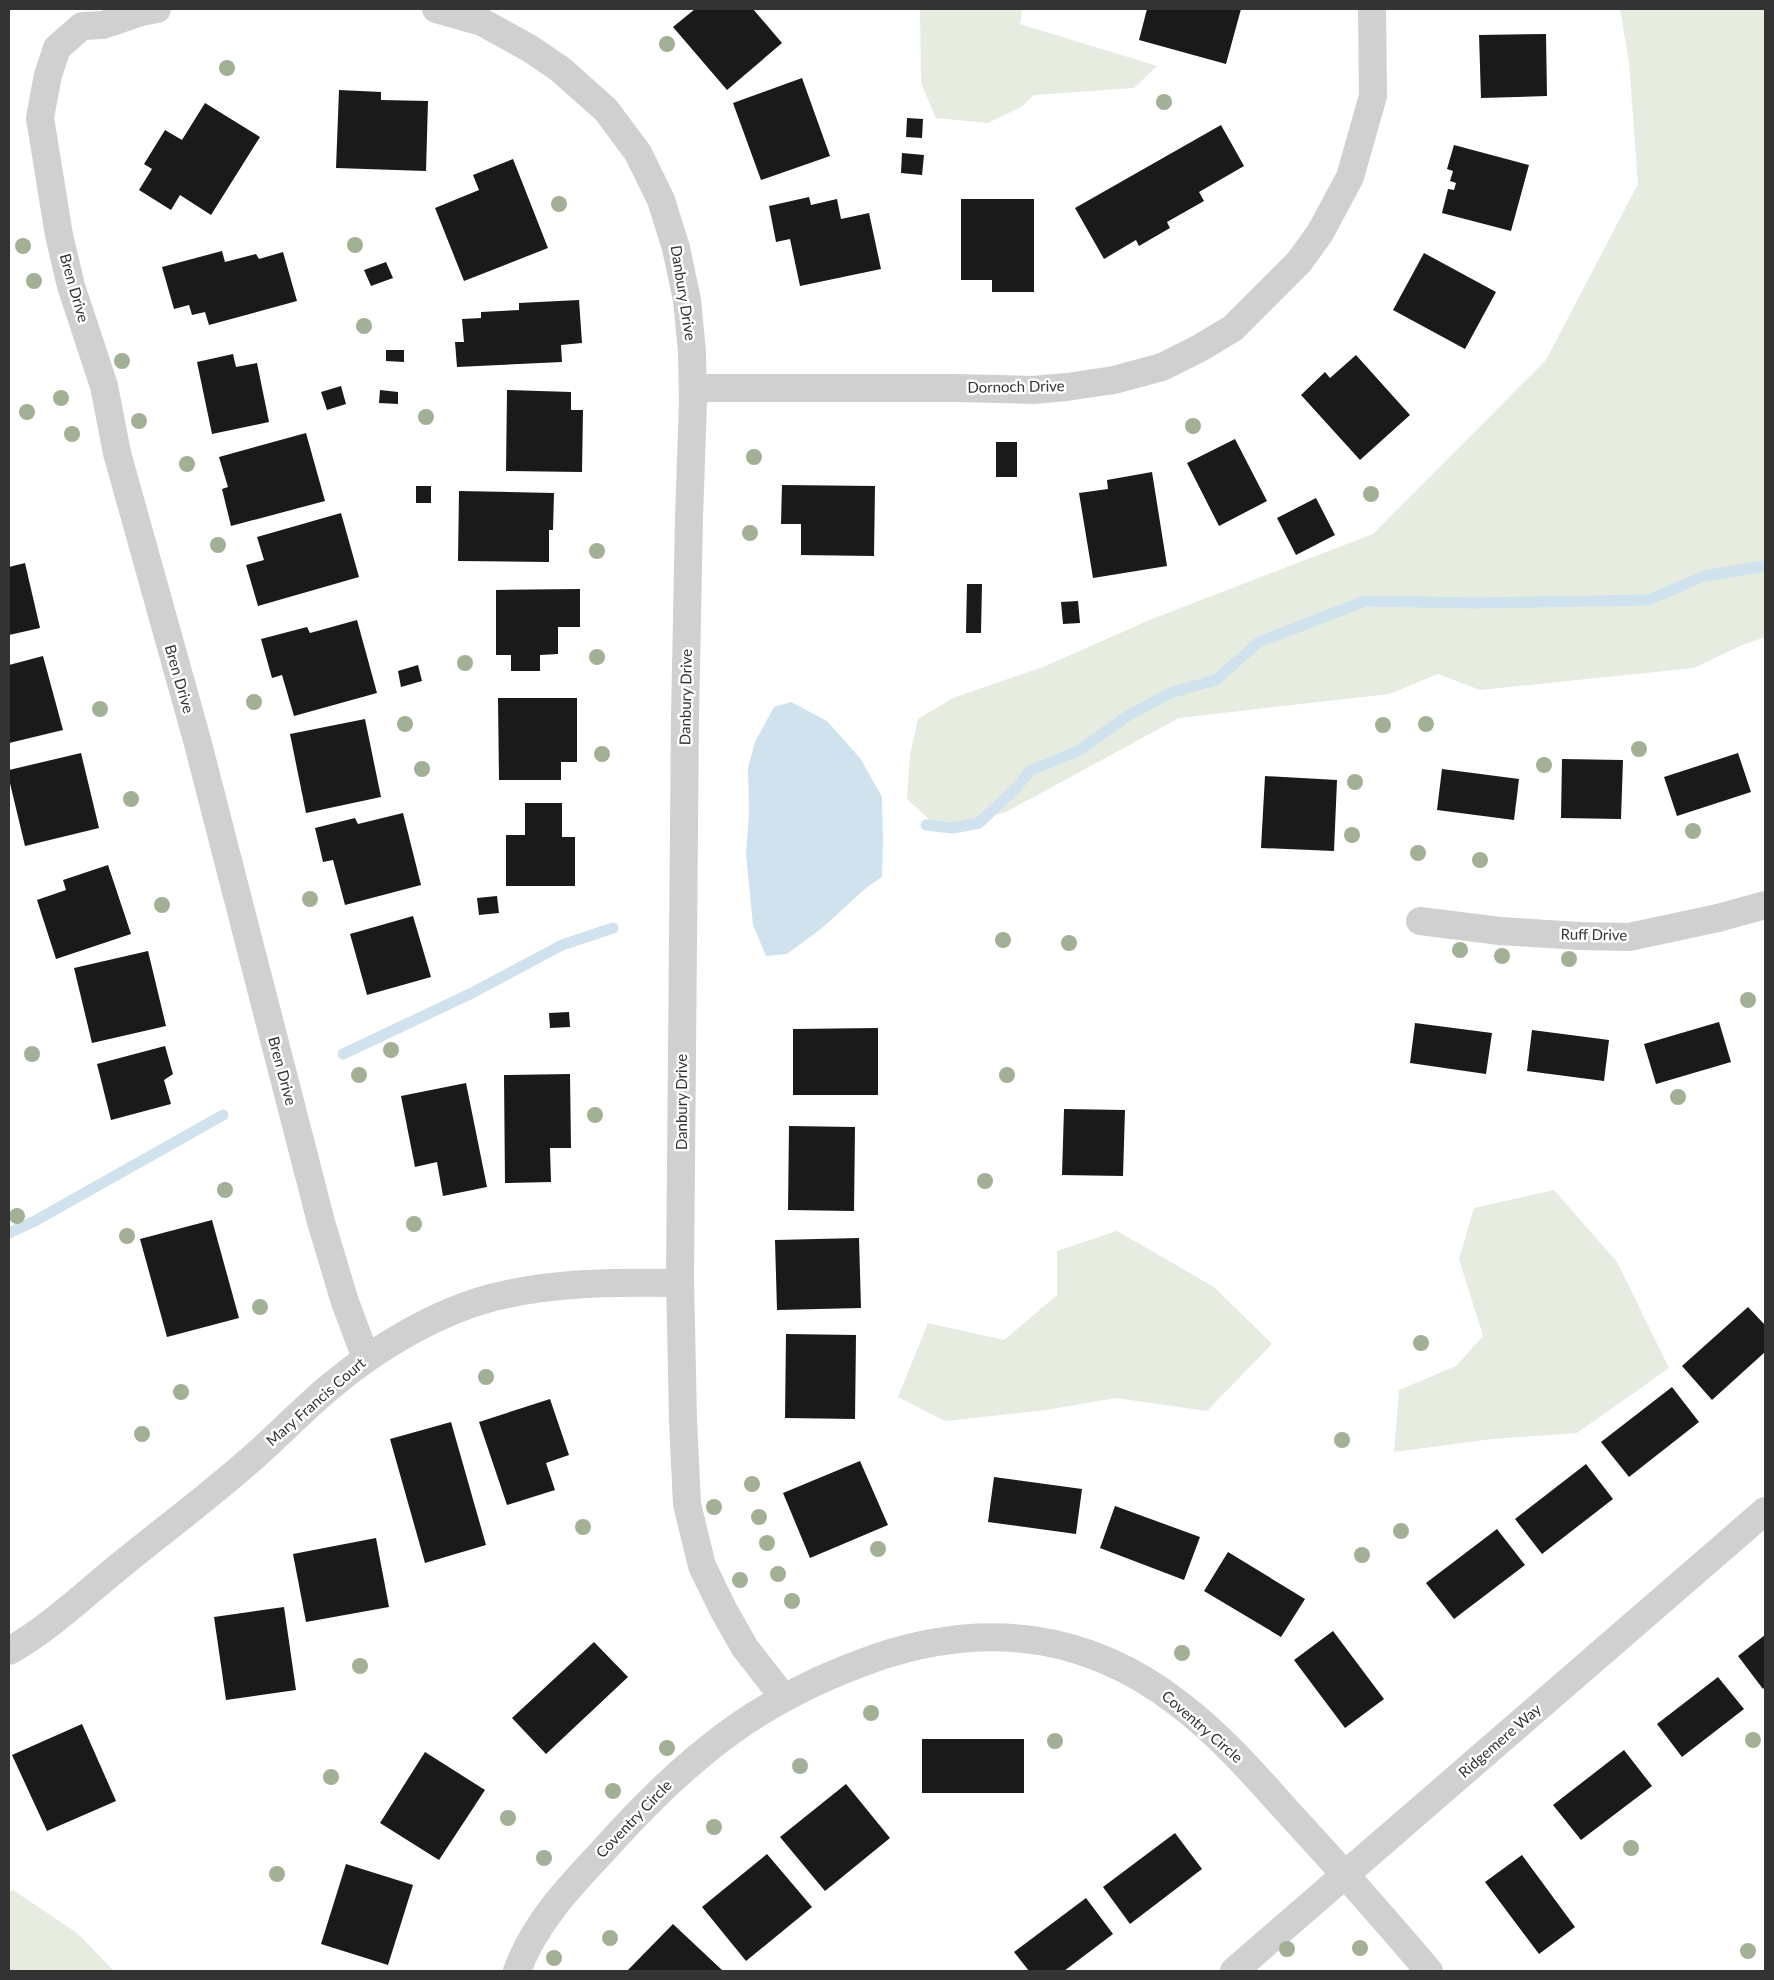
<svg xmlns="http://www.w3.org/2000/svg" width="1774" height="1980" font-family="Lato,sans-serif">
	<style>
		.green { fill: #e6ecdf }
		.water { fill: #cfe2ee }
		.lines { fill: none; stroke-linecap: round; stroke-linejoin: round }
		.stream { stroke: #cfe2ee; stroke-width: 11 }
		.building { fill: #1a1a1a }
		.street { stroke: #d0d0d0; stroke-width: 28 }
		.tree { fill: #a2b095 }
		.labels { text-anchor: middle; stroke-width: 5; stroke-linejoin: round; paint-order: stroke }
		.street-label { font-size: 15px; fill: #333; stroke: #fff }
	</style>
	<rect width="100%" height="100%" fill="#fff"/>
	<!-- green -->
	<g class="green">
		<path d="M920 9H1022L1020 24 1157 66 1134 88 1034 95 1021 107 988 123 936 118 921 83Z"/>
		<path d="M1620 9H1765V637L1740 646 1694 668 1480 690 1438 674 1389 694 1179 718 1006 812 942 831 907 799 910 755 918 719 953 698 1043 667 1152 619 1373 534 1546 360 1638 184 1629 63Z"/>
		<path d="M1554 1190 1617 1262 1669 1368 1577 1433 1492 1439 1394 1452 1399 1390 1456 1366 1483 1336 1459 1259 1474 1208Z"/>
		<path d="M1117 1231 1214 1287 1272 1344 1207 1411 1116 1398 1046 1410 945 1421 898 1397 928 1323 1004 1340 1057 1295V1251Z"/>
		<path d="M13 1890 77 1933 114 1971H9V1891Z"/>
	</g>
	<!-- water -->
	<path class="water" d="M791 702 827 721 860 758 882 797 883 843 882 877 866 888 822 928 787 954 766 956 753 925 746 855 749 813 748 768 755 742 774 707Z"/>
	<g class="lines">
		<!-- stream -->
		<g class="stream">
			<path d="M926 825 953 828 979 823 1015 789 1031 770 1078 751 1129 715 1170 693 1216 680 1259 642 1365 601 1475 603 1649 600 1704 576 1765 566"/>
			<path d="M343 1054 472 993 562 945 613 928"/>
			<path d="M9 1233 35 1221 223 1115"/>
		</g>
	</g>
	<!-- building -->
	<g class="building">
		<path d="M695 9H753L782 43 727 90 673 27Z"/>
		<path d="M1147 9H1241L1226 64 1139 40Z"/>
		<path d="M1546 34 1547 96 1481 98 1479 35Z"/>
		<path d="M802 78 830 156 761 180 733 103Z"/>
		<path d="M339 90 381 92V100L428 101 426 171 336 168Z"/>
		<path d="M205 103 260 137 211 215 180 195 171 210 139 190 152 169 144 164 165 130 182 140Z"/>
		<path d="M907 118 923 119 922 138 906 137Z"/>
		<path d="M1221 125 1244 166 1199 192 1204 201 1167 222 1170 228 1139 246 1136 240 1104 259 1075 208Z"/>
		<path d="M1454 145 1529 165 1511 231 1442 213 1448 189 1454 190 1456 183 1450 181 1453 171 1447 169Z"/>
		<path d="M902 153 924 155 922 175 901 173Z"/>
		<path d="M513 159 548 248 464 281 435 208 479 190 473 175Z"/>
		<path d="M809 197 811 205 837 199 841 219 869 213 881 269 800 286 790 239 776 242 769 206Z"/>
		<path d="M961 199H1034V292H992V280H961Z"/>
		<path d="M222 251 225 262 256 254 259 259 283 252 297 301 209 325 205 312 192 315 189 305 174 309 162 267Z"/>
		<path d="M1424 253 1496 292 1465 349 1393 310Z"/>
		<path d="M386 262 393 278 371 286 364 270Z"/>
		<path d="M579 300 582 343 561 345 562 362 457 367 455 342H464L462 319 481 318V312L519 310V303Z"/>
		<path d="M386 350H404V362L386 361Z"/>
		<path d="M233 354 236 367 257 363 269 422 212 434 197 362Z"/>
		<path d="M1356 355 1410 415 1360 460 1301 395 1325 372 1330 378Z"/>
		<path d="M341 386 346 404 327 410 321 392Z"/>
		<path d="M380 390 398 392V404L379 403Z"/>
		<path d="M507 390 571 392V410H583L582 472 506 471Z"/>
		<path d="M306 433 325 501 231 526 222 489 228 487 219 457Z"/>
		<path d="M1235 439 1267 501 1219 526 1187 463Z"/>
		<rect x="996" y="442" width="21" height="35"/>
		<path d="M1152 472 1167 566 1093 578 1079 493 1108 489 1107 480Z"/>
		<path d="M782 485 875 486 874 556 801 555V524H781Z"/>
		<rect x="416" y="486" width="15" height="17"/>
		<path d="M459 491 554 493 553 530H549V562L458 561Z"/>
		<path d="M1316 498 1335 535 1296 555 1277 518Z"/>
		<path d="M341 513 359 577 258 606 246 565 264 560 257 537Z"/>
		<path d="M25 563 40 628 9 635V567Z"/>
		<path d="M967 584H982L981 633H966Z"/>
		<path d="M580 589V627H558V654L540 655V671H511V655H496V590Z"/>
		<path d="M1078 601 1080 623 1063 624 1061 602Z"/>
		<path d="M357 620 377 693 294 716 282 675 272 678 261 639 307 627 310 633Z"/>
		<path d="M43 656 63 730 9 743V665Z"/>
		<path d="M418 665 422 681 401 687 398 671Z"/>
		<path d="M498 698H577V762H561V780H499Z"/>
		<path d="M365 719 381 797 306 813 290 734Z"/>
		<path d="M81 753 99 828 25 846 9 779V770Z"/>
		<path d="M1738 753 1751 792 1677 816 1664 777Z"/>
		<path d="M1562 759 1623 760 1621 819 1561 818Z"/>
		<path d="M1442 769 1519 779 1514 820 1437 810Z"/>
		<path d="M1265 776 1337 780 1334 851 1261 848Z"/>
		<path d="M525 803H562V837H575V886H506V835H525Z"/>
		<path d="M403 813 421 885 345 905 333 860 323 862 315 828 355 818 358 824Z"/>
		<path d="M108 865 131 934 56 959 37 900 66 890 63 880Z"/>
		<path d="M497 896 499 913 479 915 477 898Z"/>
		<path d="M413 916 431 977 367 995 350 934Z"/>
		<path d="M148 951 166 1026 92 1043 74 968Z"/>
		<path d="M569 1012 570 1027 550 1028 549 1013Z"/>
		<path d="M1719 1022 1731 1062 1656 1084 1644 1044Z"/>
		<path d="M1415 1023 1492 1033 1486 1074 1410 1063Z"/>
		<path d="M878 1028V1095H793V1029Z"/>
		<path d="M1532 1030 1609 1040 1604 1081 1527 1071Z"/>
		<path d="M165 1046 173 1074 164 1080 171 1104 111 1120 97 1064Z"/>
		<path d="M570 1074 571 1148H550L551 1182 505 1183 504 1075Z"/>
		<path d="M466 1083 487 1187 443 1196 437 1162 415 1167 401 1096Z"/>
		<path d="M1064 1109 1125 1110 1123 1176 1062 1175Z"/>
		<path d="M789 1126 855 1127 854 1211 788 1210Z"/>
		<path d="M212 1220 239 1318 167 1337 140 1239Z"/>
		<path d="M859 1238 861 1308 777 1310 775 1240Z"/>
		<path d="M1748 1307 1765 1325V1352L1712 1400 1682 1366Z"/>
		<path d="M786 1334 856 1335 855 1419 785 1418Z"/>
		<path d="M1672 1387 1699 1422 1629 1477 1601 1442Z"/>
		<path d="M550 1399 569 1455 546 1463 555 1490 507 1505 479 1422Z"/>
		<path d="M451 1422 486 1545 425 1563 390 1439Z"/>
		<path d="M860 1461 888 1525 810 1558 783 1493Z"/>
		<path d="M1586 1464 1613 1499 1542 1554 1515 1519Z"/>
		<path d="M994 1477 1082 1489 1076 1534 988 1522Z"/>
		<path d="M1115 1506 1200 1537 1184 1580 1100 1548Z"/>
		<path d="M1497 1529 1525 1565 1454 1619 1426 1583Z"/>
		<path d="M376 1538 389 1607 306 1622 293 1554Z"/>
		<path d="M1228 1552 1305 1599 1281 1637 1204 1591Z"/>
		<path d="M284 1607 296 1690 226 1700 214 1617Z"/>
		<path d="M1333 1631 1384 1699 1345 1728 1294 1660Z"/>
		<path d="M1765 1635V1687L1763 1689 1738 1656Z"/>
		<path d="M594 1642 628 1677 546 1754 512 1718Z"/>
		<path d="M1718 1677 1744 1709 1682 1757 1657 1724Z"/>
		<path d="M82 1724 116 1801 47 1831 12 1755Z"/>
		<rect x="922" y="1739" width="102" height="54"/>
		<path d="M1624 1750 1652 1786 1581 1840 1553 1805Z"/>
		<path d="M425 1752 485 1790 439 1860 380 1823Z"/>
		<path d="M846 1784 890 1838 825 1891 780 1837Z"/>
		<path d="M1175 1833 1202 1869 1130 1924 1103 1887Z"/>
		<path d="M767 1854 812 1907 746 1961 702 1907Z"/>
		<path d="M1522 1855 1575 1927 1539 1954 1485 1882Z"/>
		<path d="M346 1864 413 1885 388 1965 321 1944Z"/>
		<path d="M1086 1898 1113 1934 1064 1971H1029L1014 1952Z"/>
		<path d="M673 1924 723 1971H627Z"/>
	</g>
	<g class="lines">
		<!-- street -->
		<g class="street">
			<path d="M157 9 141 12 103 25 82 26 57 48 48 75 40 118 59 235 71 286 104 386 117 453 197 740 321 1222 345 1302 366 1358"/>
			<path d="M436 9 482 22 529 48 560 69 606 110 638 153 661 200 676 248 687 300 692 352 693 402 689 518 685 716 680 1278 683 1421 687 1504 702 1566 724 1611 745 1648 784 1698"/>
			<path d="M693 388H956L1033 390 1067 387 1114 380 1162 367 1200 348 1233 328 1299 262 1320 233 1350 177 1373 96 1372 9"/>
			<path d="M1420 921 1500 931 1580 936 1629 937 1718 918 1765 905"/>
			<path d="M9 1651C50 1628 86 1593 122 1564 164 1530 208 1497 249 1461 277 1437 303 1409 331 1386 376 1348 436 1312 494 1297 555 1282 618 1282 680 1283"/>
			<path d="M517 1971C534 1924 568 1888 602 1852 635 1815 669 1780 708 1749 758 1708 817 1678 878 1657 986 1621 1088 1633 1179 1704 1220 1735 1254 1774 1288 1812 1336 1864 1383 1917 1429 1971"/>
			<path d="M1234 1971 1765 1511"/>
		</g>
	</g>
	<!-- trees -->
	<g class="tree">
		<circle cx="667" cy="44" r="8"/>
		<circle cx="227" cy="68" r="8"/>
		<circle cx="1164" cy="102" r="8"/>
		<circle cx="559" cy="204" r="8"/>
		<circle cx="355" cy="245" r="8"/>
		<circle cx="23" cy="246" r="8"/>
		<circle cx="34" cy="281" r="8"/>
		<circle cx="364" cy="326" r="8"/>
		<circle cx="122" cy="361" r="8"/>
		<circle cx="61" cy="398" r="8"/>
		<circle cx="27" cy="412" r="8"/>
		<circle cx="426" cy="417" r="8"/>
		<circle cx="139" cy="421" r="8"/>
		<circle cx="1193" cy="426" r="8"/>
		<circle cx="72" cy="434" r="8"/>
		<circle cx="754" cy="457" r="8"/>
		<circle cx="187" cy="464" r="8"/>
		<circle cx="1371" cy="494" r="8"/>
		<circle cx="750" cy="533" r="8"/>
		<circle cx="218" cy="545" r="8"/>
		<circle cx="597" cy="551" r="8"/>
		<circle cx="597" cy="657" r="8"/>
		<circle cx="465" cy="663" r="8"/>
		<circle cx="254" cy="702" r="8"/>
		<circle cx="100" cy="709" r="8"/>
		<circle cx="405" cy="724" r="8"/>
		<circle cx="1426" cy="724" r="8"/>
		<circle cx="1383" cy="725" r="8"/>
		<circle cx="1639" cy="749" r="8"/>
		<circle cx="602" cy="754" r="8"/>
		<circle cx="1544" cy="765" r="8"/>
		<circle cx="422" cy="769" r="8"/>
		<circle cx="1355" cy="782" r="8"/>
		<circle cx="131" cy="799" r="8"/>
		<circle cx="1693" cy="831" r="8"/>
		<circle cx="1352" cy="835" r="8"/>
		<circle cx="1418" cy="853" r="8"/>
		<circle cx="1480" cy="860" r="8"/>
		<circle cx="310" cy="899" r="8"/>
		<circle cx="162" cy="905" r="8"/>
		<circle cx="1003" cy="940" r="8"/>
		<circle cx="1069" cy="943" r="8"/>
		<circle cx="1460" cy="950" r="8"/>
		<circle cx="1502" cy="956" r="8"/>
		<circle cx="1569" cy="959" r="8"/>
		<circle cx="1748" cy="1000" r="8"/>
		<circle cx="391" cy="1050" r="8"/>
		<circle cx="32" cy="1054" r="8"/>
		<circle cx="359" cy="1075" r="8"/>
		<circle cx="1007" cy="1075" r="8"/>
		<circle cx="1678" cy="1097" r="8"/>
		<circle cx="595" cy="1115" r="8"/>
		<circle cx="985" cy="1181" r="8"/>
		<circle cx="225" cy="1190" r="8"/>
		<circle cx="17" cy="1216" r="8"/>
		<circle cx="414" cy="1224" r="8"/>
		<circle cx="127" cy="1236" r="8"/>
		<circle cx="260" cy="1307" r="8"/>
		<circle cx="1421" cy="1343" r="8"/>
		<circle cx="486" cy="1377" r="8"/>
		<circle cx="181" cy="1392" r="8"/>
		<circle cx="142" cy="1434" r="8"/>
		<circle cx="1342" cy="1440" r="8"/>
		<circle cx="752" cy="1484" r="8"/>
		<circle cx="714" cy="1507" r="8"/>
		<circle cx="759" cy="1517" r="8"/>
		<circle cx="583" cy="1527" r="8"/>
		<circle cx="1401" cy="1531" r="8"/>
		<circle cx="767" cy="1543" r="8"/>
		<circle cx="878" cy="1549" r="8"/>
		<circle cx="1362" cy="1555" r="8"/>
		<circle cx="778" cy="1574" r="8"/>
		<circle cx="740" cy="1580" r="8"/>
		<circle cx="792" cy="1601" r="8"/>
		<circle cx="1182" cy="1653" r="8"/>
		<circle cx="360" cy="1666" r="8"/>
		<circle cx="871" cy="1713" r="8"/>
		<circle cx="1753" cy="1740" r="8"/>
		<circle cx="1055" cy="1741" r="8"/>
		<circle cx="667" cy="1748" r="8"/>
		<circle cx="800" cy="1766" r="8"/>
		<circle cx="331" cy="1777" r="8"/>
		<circle cx="613" cy="1791" r="8"/>
		<circle cx="508" cy="1818" r="8"/>
		<circle cx="714" cy="1827" r="8"/>
		<circle cx="1631" cy="1848" r="8"/>
		<circle cx="544" cy="1858" r="8"/>
		<circle cx="277" cy="1874" r="8"/>
		<circle cx="610" cy="1938" r="8"/>
		<circle cx="1360" cy="1948" r="8"/>
		<circle cx="1287" cy="1949" r="8"/>
		<circle cx="1748" cy="1951" r="8"/>
		<circle cx="554" cy="1958" r="8"/>
	</g>
	<g class="labels">
		<!-- street labels -->
		<g class="street-label">
			<text transform="translate(74 288) rotate(74)" y="5">Bren Drive</text>
			<text transform="translate(683 293) rotate(81)" y="5">Danbury Drive</text>
			<text transform="translate(1016 387) rotate(-1)" y="5">Dornoch Drive</text>
			<text transform="translate(179 679) rotate(74)" y="5">Bren Drive</text>
			<text transform="translate(686 697) rotate(-89)" y="5">Danbury Drive</text>
			<text transform="translate(1594 935) rotate(1)" y="5">Ruff Drive</text>
			<text transform="translate(282 1071) rotate(75)" y="5">Bren Drive</text>
			<text transform="translate(682 1102) rotate(-90)" y="5">Danbury Drive</text>
			<text transform="translate(316 1402) rotate(-41)" y="5">Mary Francis Court</text>
			<text transform="translate(1202 1727) rotate(41)" y="5">Coventry Circle</text>
			<text transform="translate(1500 1741) rotate(-41)" y="5">Ridgemere Way</text>
			<text transform="translate(634 1819) rotate(-46)" y="5">Coventry Circle</text>
		</g>
	</g>
	<!-- border -->
	<rect width="1774" height="1980" fill="none" stroke="#333333" stroke-width="20"/>
</svg>
